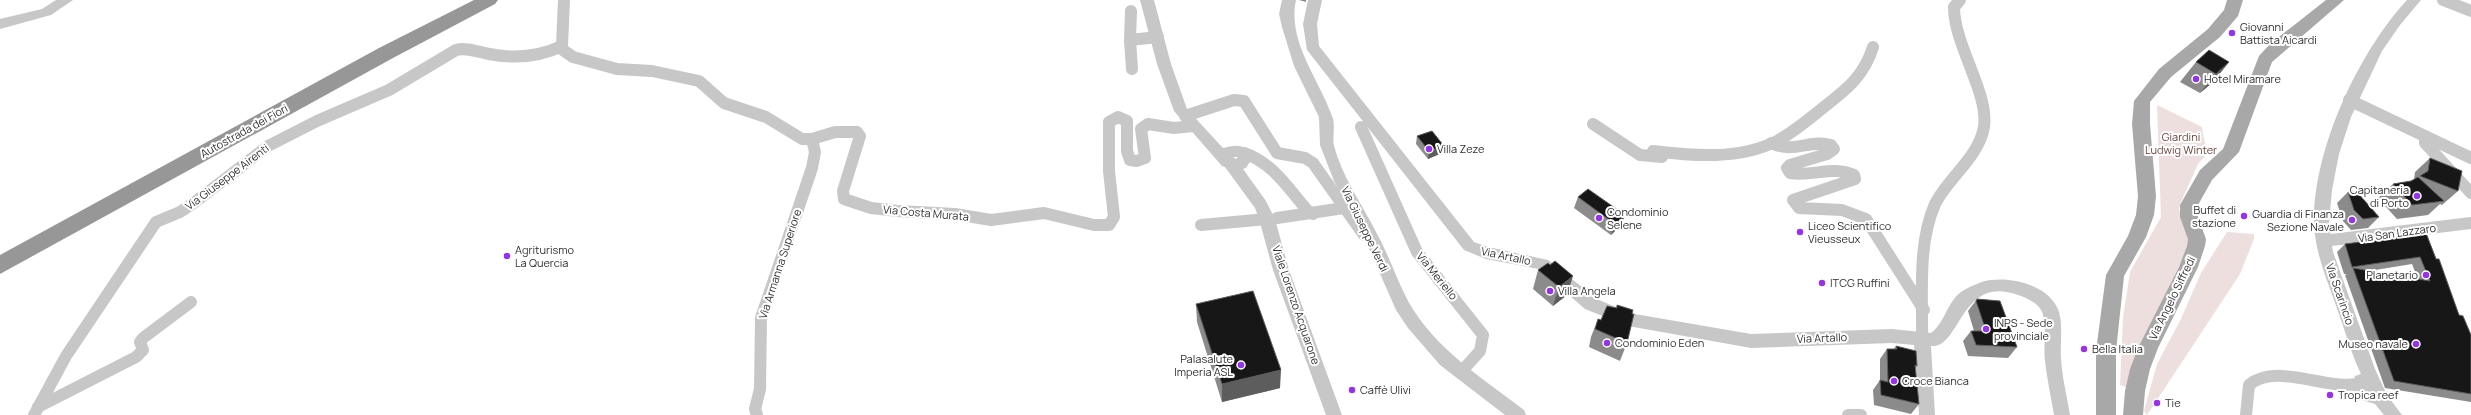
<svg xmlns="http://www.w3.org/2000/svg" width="2471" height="415" font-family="Manrope,sans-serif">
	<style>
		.green { fill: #eddfde }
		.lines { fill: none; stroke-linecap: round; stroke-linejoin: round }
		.minor { stroke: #c7c7c7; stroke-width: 12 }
		.tertiary { fill: #c7c7c7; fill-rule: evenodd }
		.primary { fill: #a8a8a8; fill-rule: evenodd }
		.motorway { fill: #979797; fill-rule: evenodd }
		.wall { fill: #8b8b8b; fill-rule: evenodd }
		.shaded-wall { fill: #5d5d5d }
		.building { fill: #171717; stroke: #5d5d5d }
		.poi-dot { fill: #9435e3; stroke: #fff; stroke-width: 1.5 }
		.labels { text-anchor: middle; stroke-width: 4; stroke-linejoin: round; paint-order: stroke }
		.poi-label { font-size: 11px; fill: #303030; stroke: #fff; text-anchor: start }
		.street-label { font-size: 11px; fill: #303030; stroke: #fff }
		.park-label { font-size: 11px; fill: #6b443d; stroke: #fff }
	</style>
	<rect width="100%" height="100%" fill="#fff"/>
	<!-- green -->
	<g class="green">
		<path d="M2157 105 2202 127 2207 154 2198 164 2180 204 2179 209 2189 238 2185 253 2162 303 2128 388 2120 385 2123 318 2130 272 2161 217Z"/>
		<path d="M2227 232 2254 234V239L2240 274 2147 415 2144 411 2157 364 2181 319 2201 273Z"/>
	</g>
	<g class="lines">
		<!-- minor -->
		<g class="minor">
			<path d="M564 0 562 46 563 50 573 57 617 69 652 71 699 81 724 103 766 117 802 139H812L835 132H857L860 136 843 191 844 199 871 208 898 211 955 214 991 220 1044 213 1094 225H1109L1114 217 1109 171V122L1118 117 1127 121V151L1130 160 1137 161 1145 158 1141 129 1148 124 1174 128 1193 126"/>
			<path d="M2443 0 2471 11"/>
			<path d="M1131 11 1130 40 1158 37"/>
			<path d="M1130 40 1132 69"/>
			<path d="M2349 100 2471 158"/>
			<path d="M1185 116 1234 100 1244 101 1277 153 1305 158 1313 163 1364 235"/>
			<path d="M1593 124 1640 155 1662 157"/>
			<path d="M1361 127 1417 252 1483 335 1480 351 1461 372"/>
			<path d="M2425 137V143L2471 193"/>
			<path d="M1771 143C1795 154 1809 139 1831 145L1834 149 1827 154 1790 165 1787 168 1790 173C1812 177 1833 165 1854 175L1855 179 1793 200 1799 208 1842 210 1866 219 1924 310"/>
			<path d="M1653 151C1694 156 1739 160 1777 141 1794 132 1809 119 1824 107 1847 89 1864 76 1873 47"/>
			<path d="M1244 153C1273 163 1288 188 1307 210L1313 214"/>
			<path d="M1277 218 1344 208"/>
			<path d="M1201 225 1267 219"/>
			<path d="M2323 241 2471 223"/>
			<path d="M1922 340C1923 297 1917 245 1935 204 1948 178 1979 157 1984 127 1989 93 1954 45 1954 7L1960 0"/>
			<path d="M38 407 136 357 143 350 140 342 143 338 191 302"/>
			<path d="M34 415 66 356 156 222 180 212 195 202 268 146 317 121 389 90 456 50C467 47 478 52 489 54 515 59 539 57 562 46"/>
			<path d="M757 415 755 409 760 389 761 318 812 168 815 152 812 139"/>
			<path d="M1848 415H1861"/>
			<path d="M2246 415 2249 385C2275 362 2325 390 2358 384"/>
		</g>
		<!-- tertiary -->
		<g class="tertiary">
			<path d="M56 0H73L51 15 0 29V19L42 9Z"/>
			<path d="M1140 0H1154L1171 64 1187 109 1223 148C1236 144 1246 144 1253 157L1246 168 1243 169 1266 201 1275 219 1289 270 1342 415H1326L1273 270 1259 219 1255 208 1225 167 1222 166 1174 111 1157 64ZM1233 157H1238L1236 159Z"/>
			<path d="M1282 0H1296C1287 41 1319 79 1332 116 1336 125 1332 136 1334 146 1342 176 1361 203 1375 230 1388 253 1396 278 1408 301 1434 348 1482 378 1524 410L1526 415H1505L1440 365 1408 328 1396 310 1363 235 1334 181 1320 145 1319 117 1294 66 1282 27 1279 14Z"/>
			<path d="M1308 0H1322L1317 24 1319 46 1474 242 1488 247 1548 260 1597 299 1629 313 1751 334 1892 329 1931 333C1945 323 1947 302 1961 292 1969 287 1983 280 1992 280 2015 277 2051 287 2059 312 2063 326 2060 344 2061 358 2062 377 2067 396 2070 415H2054C2051 397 2047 379 2045 361 2043 346 2047 329 2043 315 2041 304 2027 298 2018 295 1960 274 1961 349 1931 346L1935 415H1919L1914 345 1892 343 1751 348 1628 326 1585 309 1539 269 1486 259 1464 250 1307 50 1303 24Z"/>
			<path d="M2407 0H2421L2400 25 2382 51 2351 117 2339 154 2332 190 2329 223 2333 252 2375 369 2387 395 2402 415H2384L2375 404 2359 399 2351 387 2355 376 2361 374C2352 355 2346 334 2339 314 2329 284 2315 255 2314 223 2313 150 2358 53 2407 0Z"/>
		</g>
		<!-- primary -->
		<g class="primary">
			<path d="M2227 0H2243L2238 16 2220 37 2171 77 2150 102V124L2156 196 2154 215 2146 237 2124 276 2116 351V415H2096V351L2106 275 2128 236 2136 215 2138 196 2132 124 2134 101 2159 69 2208 29 2224 10Z"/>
			<path d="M2326 0H2344L2272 62 2239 152 2212 180 2198 205V217L2206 239 2205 246 2198 267 2158 348 2150 369 2145 391 2143 415H2123L2125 391 2130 369 2138 348 2179 267 2187 246 2188 239 2180 217V205L2200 170 2223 149 2259 56 2270 44Z"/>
		</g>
		<!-- motorway -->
		<path class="motorway" d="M474 0H498L495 4 393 58 0 274V255L379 48Z"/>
	</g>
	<!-- wall -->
	<g class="wall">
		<path d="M1299 0H1306V2Z"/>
		<path d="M2196 62H2229L2213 82 2200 93 2180 82Z"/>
		<path d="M1417 136 1442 153 1428 159 1416 144Z"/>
		<path d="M2430 158 2458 191 2442 205 2440 204 2428 215 2397 219 2378 198 2393 184 2411 181 2414 180 2415 172Z"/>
		<path d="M2348 192 2379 217 2368 228 2351 230 2343 221 2337 203Z"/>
		<path d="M1578 197 1625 215 1621 225 1611 235 1574 208Z"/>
		<path d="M2426 233 2459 315 2471 335V402L2385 388 2345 275 2347 274H2344L2337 252 2345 244 2366 242 2372 236 2391 238ZM2412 264 2418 279 2369 271Z"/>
		<path d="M1550 265 1567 295 1553 306 1533 289 1538 270Z"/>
		<path d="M1977 299 2017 347 2008 358 1968 356 1963 341 1971 331H1974L1968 311Z"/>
		<path d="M1196 304 1280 388 1222 402 1197 322Z"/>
		<path d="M1617 305 1632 314 1627 343 1620 361 1589 347 1591 337 1598 319 1601 320 1616 308Z"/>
		<path d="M1896 346 1917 366 1915 368 1919 404 1911 414 1874 405 1873 390 1880 380V359L1887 349H1894Z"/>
	</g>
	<!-- shaded-wall -->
	<g class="shaded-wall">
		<path d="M2229 62 2213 82 2200 93 2216 74Z"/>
		<path d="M1444 146 1442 153 1428 159 1429 151Z"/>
		<path d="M1625 215 1621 225 1611 235 1615 224Z"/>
		<path d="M1573 276 1567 295 1553 306 1559 287Z"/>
		<path d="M1281 370 1280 388 1222 402V384Z"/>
	</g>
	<!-- building -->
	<g class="building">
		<path d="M2209 50 2229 62 2216 74 2196 62Z"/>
		<path d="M1432 131 1444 146 1429 151 1417 136Z"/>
		<path d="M2430 158 2462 171 2458 191 2420 176 2428 171Z"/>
		<path d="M2418 177 2444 201 2412 205 2393 184 2411 181Z"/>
		<path d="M1588 189 1625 215 1615 224 1578 197Z"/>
		<path d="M2348 192H2357L2379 217 2363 219 2354 210Z"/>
		<path d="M2426 233 2436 259H2439L2459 315 2463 316 2471 335V394L2394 381 2353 268 2430 281 2420 257 2352 267 2345 244 2376 240 2372 236 2388 234 2391 238Z"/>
		<path d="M1555 261 1573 276 1559 287 1538 270 1548 263 1550 265Z"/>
		<path d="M1253 291 1281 370 1222 384 1196 304Z"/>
		<path d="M1977 299 2000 301 2017 347 1976 345 1971 331H1986L1976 301Z"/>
		<path d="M1617 305 1633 310 1632 314H1634L1627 343 1595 329 1598 319 1601 320 1607 306 1617 308Z"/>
		<path d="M1896 346 1916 351 1917 366 1915 365 1919 404 1881 395 1880 380 1888 382 1887 349H1897Z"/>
	</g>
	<!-- markers -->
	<g class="poi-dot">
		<circle cx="2232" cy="33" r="4"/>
		<circle cx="2196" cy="79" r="4"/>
		<circle cx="1429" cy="149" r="4"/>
		<circle cx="2417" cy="196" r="4"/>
		<circle cx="2244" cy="216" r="4"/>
		<circle cx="1599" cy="218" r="4"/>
		<circle cx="2352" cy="220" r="4"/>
		<circle cx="1800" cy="232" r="4"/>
		<circle cx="507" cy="256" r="4"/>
		<circle cx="2426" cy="275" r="4"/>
		<circle cx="1822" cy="283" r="4"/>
		<circle cx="1550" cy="291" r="4"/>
		<circle cx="1986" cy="329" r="4"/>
		<circle cx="1607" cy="343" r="4"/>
		<circle cx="2416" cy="344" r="4"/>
		<circle cx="2084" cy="349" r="4"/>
		<circle cx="1241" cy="365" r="4"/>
		<circle cx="1894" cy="381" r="4"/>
		<circle cx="1352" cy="390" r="4"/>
		<circle cx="2330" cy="395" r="4"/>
		<circle cx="2157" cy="403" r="4"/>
	</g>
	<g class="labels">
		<!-- poi labels -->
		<g class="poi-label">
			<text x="2240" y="31">Giovanni<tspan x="2240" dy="13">Battista Aicardi</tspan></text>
			<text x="2204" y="83">Hotel Miramare</text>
			<text x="1437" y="153">Villa Zeze</text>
			<text x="2409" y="194" text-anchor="end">Capitaneria<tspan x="2409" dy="13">di Porto</tspan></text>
			<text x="2236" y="214" text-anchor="end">Buffet di<tspan x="2236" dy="13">stazione</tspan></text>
			<text x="1607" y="216">Condominio<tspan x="1607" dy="13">Selene</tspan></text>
			<text x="2344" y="218" text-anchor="end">Guardia di Finanza<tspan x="2344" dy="13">Sezione Navale</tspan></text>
			<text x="1808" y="230">Liceo Scientifico<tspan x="1808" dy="13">Vieusseux</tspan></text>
			<text x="515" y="254">Agriturismo<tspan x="515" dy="13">La Quercia</tspan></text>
			<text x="2418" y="279" text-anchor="end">Planetario</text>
			<text x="1830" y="287">ITCG Ruffini</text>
			<text x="1558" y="295">Villa Angela</text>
			<text x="1994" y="327">INPS - Sede<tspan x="1994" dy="13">provinciale</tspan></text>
			<text x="1615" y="347">Condominio Eden</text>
			<text x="2408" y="348" text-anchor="end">Museo navale</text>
			<text x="2092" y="353">Bella Italia</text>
			<text x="1233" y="363" text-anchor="end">Palasalute<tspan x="1233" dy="13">Imperia ASL</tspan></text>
			<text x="1902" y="385">Croce Bianca</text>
			<text x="1360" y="394">Caffè Ulivi</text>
			<text x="2338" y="399">Tropica reef</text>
			<text x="2165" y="407">Tie</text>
		</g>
		<!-- street labels -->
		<g class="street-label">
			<text transform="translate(244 131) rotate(-29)" y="4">Autostrada dei Fiori</text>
			<text transform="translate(227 177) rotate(-37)" y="4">Via Giuseppe Airenti</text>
			<text transform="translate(926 213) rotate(5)" y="4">Via Costa Murata</text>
			<text transform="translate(1365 229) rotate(64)" y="4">Via Giuseppe Verdi</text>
			<text transform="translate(2397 233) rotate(-8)" y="4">Via San Lazzaro</text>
			<text transform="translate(1506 256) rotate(12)" y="4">Via Artallo</text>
			<text transform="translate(780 264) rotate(-72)" y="4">Via Armanna Superiore</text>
			<text transform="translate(1437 276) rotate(51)" y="4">Via Meriello</text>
			<text transform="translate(2340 294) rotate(71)" y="4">Via Scarincio</text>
			<text transform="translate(2172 298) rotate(-64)" y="4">Via Angelo Siffredi</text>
			<text transform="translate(1296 305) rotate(71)" y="4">Viale Lorenzo Acquarone</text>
			<text transform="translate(1822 338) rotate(-2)" y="4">Via Artallo</text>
		</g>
		<!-- park labels -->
		<g class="park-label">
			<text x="2181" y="141">Giardini<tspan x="2181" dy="13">Ludwig Winter</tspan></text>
		</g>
	</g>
</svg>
